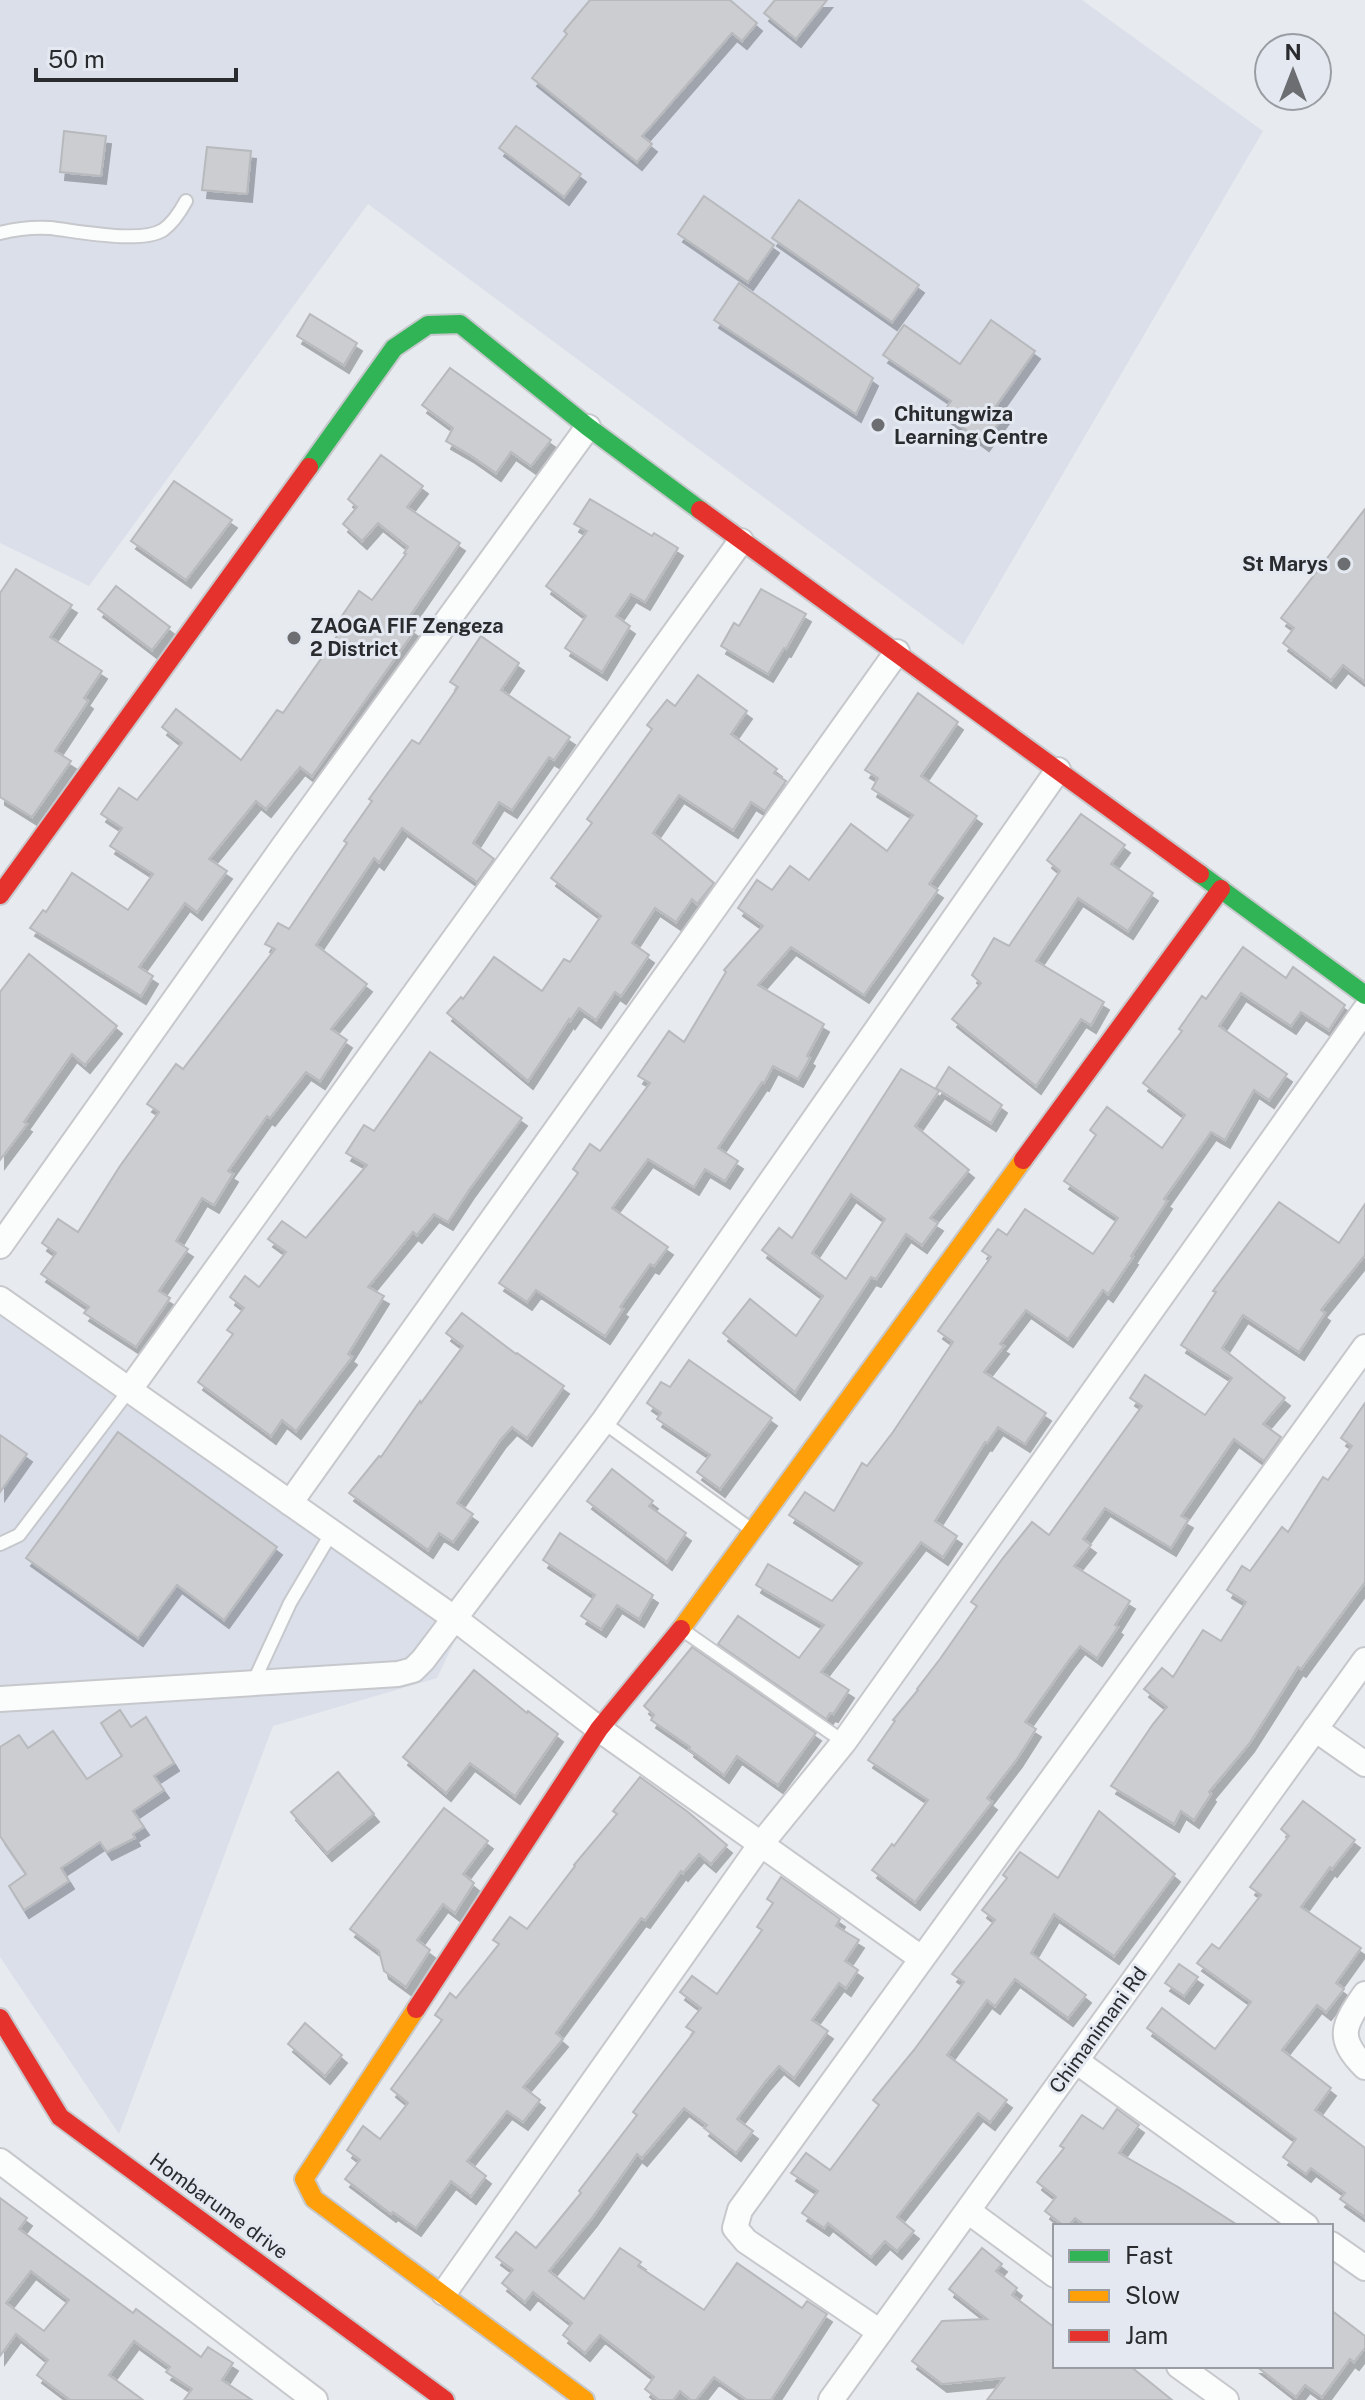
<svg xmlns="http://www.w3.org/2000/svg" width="1365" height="2400" font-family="'Public Sans',sans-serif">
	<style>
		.built { fill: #dadfea }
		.building { fill: #cbcdd1; stroke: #b7b9bc; stroke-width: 2; fill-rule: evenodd; filter: url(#shadow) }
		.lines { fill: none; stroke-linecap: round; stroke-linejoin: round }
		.lane-casing { stroke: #c6c8cc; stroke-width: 16 }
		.street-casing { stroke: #c6c8cc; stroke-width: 28 }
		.fast-casing { stroke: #c6c8cc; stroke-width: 22 }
		.slow-casing { stroke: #c6c8cc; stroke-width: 22 }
		.jam-casing { stroke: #c6c8cc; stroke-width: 22 }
		.lane { stroke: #fbfcfc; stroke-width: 12 }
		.street { stroke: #fbfcfc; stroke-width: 24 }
		.fast { stroke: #30b455; stroke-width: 18 }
		.slow { stroke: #ff9f0a; stroke-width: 18 }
		.jam { stroke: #e5322d; stroke-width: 18 }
		.poi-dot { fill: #6c6e71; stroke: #e4e9f1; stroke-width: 3 }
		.labels { text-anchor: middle; stroke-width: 6; stroke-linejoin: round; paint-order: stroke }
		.poi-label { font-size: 20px; font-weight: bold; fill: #292b2e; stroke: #e4e9f1; text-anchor: start }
		.street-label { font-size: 20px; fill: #292b2e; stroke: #e4e9f1 }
	</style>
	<defs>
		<filter id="shadow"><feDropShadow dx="5" dy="8" stdDeviation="0" flood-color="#0004"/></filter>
	</defs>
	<rect width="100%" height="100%" fill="#e7eaee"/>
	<!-- built -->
	<g class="built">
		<path d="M0 0H1082L1263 131 963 645 368 204 89 586 0 543Z"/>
		<path d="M0 1313 459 1632 437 1678 273 1726 119 2134 0 1957Z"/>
	</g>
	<!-- building -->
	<g class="building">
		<path d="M590 0H730L757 23 742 41 732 33 642 136 652 144 637 162 532 78 567 34 564 31Z"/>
		<path d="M775 0H827L796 39 764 13Z"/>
		<path d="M516 126 581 174 564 197 499 148Z"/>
		<path d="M64 131 106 136 101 176 60 172Z"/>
		<path d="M207 147 251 151 247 194 202 190Z"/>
		<path d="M704 196 774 245 748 282 678 234Z"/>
		<path d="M799 200 919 285 892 322 772 238Z"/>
		<path d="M739 283 873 378 856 414 714 320Z"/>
		<path d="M310 314 357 343 344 365 297 336Z"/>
		<path d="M991 320 1035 351 996 406 1006 413 984 443 943 413 951 401 883 355 904 325 960 364Z"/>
		<path d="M450 368 551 440 531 466 511 452 496 473 470 455 446 441 453 428 422 405Z"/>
		<path d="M381 455 423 486 407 507 460 543 405 623 415 630 312 776 300 767 266 809 256 801 209 859 227 871 197 912 185 903 139 967 153 976 141 996 30 928 43 910 46 912 72 873 128 910 153 874 110 846 122 828 101 814 119 788 137 800 182 743 162 727 176 709 241 760 277 710 283 713 337 636 331 632 359 591 372 600 406 554 404 553 408 547 378 523 362 541 343 524 357 507 348 499Z"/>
		<path d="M174 481 232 520 186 580 131 541Z"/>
		<path d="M590 499 652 536 654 533 678 548 645 602 631 594 616 616 630 626 602 672 565 648 586 616 546 586 587 531 574 524Z"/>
		<path d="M1365 509V682L1343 665 1331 680 1283 643 1294 628 1281 618Z"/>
		<path d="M16 569 72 605 50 637 102 671 84 698 88 701 55 751 71 761 32 817 0 797V593Z"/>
		<path d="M116 586 170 627 152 650 98 609Z"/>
		<path d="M761 589 806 614 786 649 784 648 768 674 721 646 734 623 739 626Z"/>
		<path d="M481 636 519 663 501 690 570 737 554 760 549 757 512 810 499 802 473 843 494 859 477 882 402 828 379 862 374 858 316 945 367 984 331 1029 347 1040 320 1081 306 1072 270 1118 267 1116 228 1171 233 1174 214 1205 202 1198 176 1241 188 1249 159 1291 170 1298 136 1347 84 1313 89 1307 41 1274 56 1253 42 1243 58 1219 78 1232 120 1166 159 1112 147 1104 176 1064 183 1069 275 949 265 944 278 923 289 929 347 843 344 841 372 801 369 799 412 740 419 744 458 687 450 682Z"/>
		<path d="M698 675 747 711 731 734 777 769 774 773 786 781 765 811 751 802 733 830 679 795 653 833 714 883 697 904 692 899 676 922 655 908 632 943 649 955 621 996 615 992 596 1020 579 1008 570 1021 569 1019 528 1081 447 1013 461 997 463 999 494 957 542 991 564 959 570 962 601 916 551 878 592 823 587 819 652 729 647 725 667 700 675 706Z"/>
		<path d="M918 693 958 722 921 776 977 816 929 884 938 890 864 995 791 947 758 985 824 1024 807 1056 810 1058 798 1079 773 1066 764 1083 762 1082 718 1148 738 1161 725 1181 705 1169 694 1187 648 1159 612 1208 668 1247 654 1266 650 1264 620 1307 623 1309 605 1336 536 1290 527 1302 499 1283 578 1173 573 1169 590 1144 600 1151 650 1083 638 1076 669 1031 684 1042 726 972 724 970 763 926 738 908 757 880 772 890 790 866 809 880 851 824 887 851 913 815 872 789 878 778 865 770Z"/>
		<path d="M1081 814 1125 845 1111 864 1153 893 1128 931 1078 898 1036 961 1104 1002 1091 1025 1081 1019 1036 1086 952 1019 981 983 972 975 994 938 1009 946 1060 871 1047 860Z"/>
		<path d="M1243 947 1286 978 1293 967 1345 1005 1329 1030 1301 1012 1291 1026 1241 993 1219 1026 1287 1074 1269 1100 1254 1090 1225 1140 1211 1132 1164 1199 1167 1201 1131 1256 1133 1257 1108 1294 1103 1290 1068 1339 1026 1310 1000 1344 1004 1346 984 1372 1046 1413 1025 1444 998 1427 987 1443 985 1442 935 1521 957 1536 943 1557 921 1542 821 1672 849 1690 833 1714 830 1713 826 1719 718 1644 738 1616 799 1658 824 1625 756 1585 768 1564 832 1601 862 1563 789 1515 805 1492 834 1511 862 1463 867 1466 893 1432 953 1342 938 1331 991 1257 982 1251 998 1229 1007 1235 1025 1209 1093 1254 1118 1218 1064 1181 1096 1135 1090 1130 1107 1107 1162 1148 1185 1115 1143 1083 1182 1031 1179 1029 1202 996 1206 999Z"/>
		<path d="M29 954 117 1026 85 1065 72 1054 24 1122 27 1124 0 1160V992Z"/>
		<path d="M430 1052 522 1118 469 1190 448 1222 434 1214 417 1235 413 1232 368 1287 384 1296 348 1354 352 1357 296 1431 282 1420 271 1436 198 1382 233 1334 227 1330 244 1308 230 1297 245 1276 259 1287 286 1252 268 1239 282 1221 306 1238 367 1165 346 1153 364 1125 374 1131Z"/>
		<path d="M949 1067 1002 1105 991 1123 936 1088Z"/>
		<path d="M901 1069 939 1091 915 1126 969 1170 930 1218 938 1223 922 1245 906 1234 876 1279 871 1277 795 1392 723 1333 750 1299 796 1336 823 1296 762 1250 779 1228 792 1238ZM851 1194 885 1219 846 1279 812 1253Z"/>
		<path d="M1279 1202 1339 1243 1365 1204V1255L1321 1310 1325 1313 1299 1352 1243 1315 1222 1348 1285 1398 1263 1424 1281 1437 1264 1461 1234 1439 1181 1516 1188 1520 1171 1548 1105 1508 1083 1539 1091 1545 1074 1566 1130 1601 1115 1625 1118 1627 1097 1658 1080 1646 1069 1660 1025 1722 1036 1729 1017 1759 987 1798 992 1802 915 1902 872 1870 892 1844 894 1846 928 1800 868 1760 895 1721 893 1720 918 1690 917 1689 940 1659 977 1606 971 1602 1003 1558 1032 1522 1049 1535 1142 1406 1130 1398 1145 1375 1205 1415 1232 1378 1181 1345 1216 1292 1213 1291Z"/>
		<path d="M462 1313 516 1354 517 1353 564 1386 527 1438 512 1427 501 1439 457 1503 473 1514 453 1542 439 1533 428 1550 349 1493 379 1456 381 1457 420 1401 421 1403 463 1346 446 1333Z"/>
		<path d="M689 1360 772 1418 720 1489 697 1472 710 1455 657 1419 661 1413 647 1403 661 1382 670 1387Z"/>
		<path d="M1365 1403V1582L1301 1669 1298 1667 1249 1744 1209 1792 1211 1794 1194 1820 1181 1811 1174 1824 1111 1786 1153 1724 1167 1707 1144 1689 1162 1668 1173 1677 1203 1630 1221 1641 1246 1602 1227 1590 1242 1566 1250 1571 1282 1527 1288 1532 1323 1477 1328 1480 1352 1446 1341 1438Z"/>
		<path d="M118 1432 277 1547 224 1620 177 1585 138 1638 26 1558Z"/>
		<path d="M0 1435 27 1454 0 1492Z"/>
		<path d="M612 1469 653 1501 649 1506 686 1533 667 1562 587 1501Z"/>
		<path d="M560 1533 653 1595 639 1619 617 1605 601 1629 581 1616 595 1595 543 1560Z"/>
		<path d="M692 1647 816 1733 778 1785 737 1756 724 1775 689 1749 690 1747 651 1720 654 1715 644 1706Z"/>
		<path d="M474 1670 527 1713 528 1711 558 1734 515 1796 470 1763 446 1793 403 1757Z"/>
		<path d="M120 1710 131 1727 146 1717 174 1763 154 1776 164 1790 133 1811 144 1827 133 1834 135 1838 107 1852 100 1842 61 1868 69 1881 24 1910 9 1886 26 1874 0 1836V1747L19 1735 28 1748 53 1731 87 1779 122 1756 101 1723Z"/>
		<path d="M338 1772 374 1814 327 1853 291 1812Z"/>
		<path d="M640 1777 688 1812 727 1845 711 1864 699 1854 683 1873 681 1871 645 1920 641 1918 556 2033 563 2039 523 2087 540 2100 523 2122 507 2111 467 2161 486 2176 471 2196 451 2181 416 2228 393 2212 391 2214 345 2179 360 2160 347 2150 363 2126 380 2139 408 2103 391 2089 442 2020 435 2015 450 1993 456 1998 499 1944 493 1940 510 1917 527 1929 575 1866 574 1865 617 1814 613 1811Z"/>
		<path d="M1303 1801 1355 1840 1332 1869 1330 1867 1301 1907 1361 1948 1336 1983 1344 1989 1326 2012 1317 2005 1282 2050 1331 2088 1315 2110 1365 2148V2217L1340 2199 1345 2193 1311 2168 1306 2174 1283 2157 1296 2139 1147 2028 1162 2008 1215 2049 1251 2002 1197 1963 1212 1944 1219 1949 1261 1895 1250 1887 1289 1836 1281 1829Z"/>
		<path d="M444 1808 488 1841 463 1874 474 1883 455 1913 443 1904 417 1940 430 1950 406 1987 384 1971 379 1951 350 1929Z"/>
		<path d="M1099 1811 1175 1874 1114 1956 1054 1914 1031 1953 1086 1995 1068 2018 1015 1979 995 2006 987 2000 947 2055 1007 2100 990 2122 978 2113 897 2217 914 2231 897 2251 885 2241 871 2257 828 2223 824 2228 802 2213 818 2191 791 2173 806 2153 830 2170 879 2105 873 2100 914 2050 964 1982 952 1974 995 1920 982 1910 1007 1878 1003 1875 1020 1852 1058 1878Z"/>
		<path d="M781 1877 840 1919 836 1926 859 1940 845 1961 858 1970 846 1988 839 1983 812 2020 828 2031 794 2078 779 2066 765 2082 737 2119 753 2131 736 2153 704 2128 707 2125 684 2108 642 2158 637 2154 592 2218 549 2271 584 2299 620 2248 641 2262 638 2266 704 2310 737 2263 802 2308 807 2301 827 2314 771 2400H747L714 2377 696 2400H691L680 2391 673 2400H659L645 2389 654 2377 600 2335 585 2353 563 2335 572 2323 533 2292 525 2302 502 2283 513 2270 496 2257 516 2232 536 2248 581 2193 579 2191 637 2115 633 2112 694 2032 686 2027 701 2008 680 1992 692 1976 717 1994 762 1930 757 1927 773 1903 767 1899Z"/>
		<path d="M1179 1964 1198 1977 1184 1996 1165 1983Z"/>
		<path d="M305 2023 342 2055 325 2076 288 2044Z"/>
		<path d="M1117 2109 1139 2125 1119 2153 1178 2187 1239 2226H1086L1075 2218 1068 2226H1064L1045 2211 1056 2197 1037 2182 1064 2148 1060 2146 1082 2115 1103 2129Z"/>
		<path d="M0 2198 27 2218 19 2229 133 2313 136 2309 201 2357 208 2347 233 2363 222 2380 252 2400H184L192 2389 166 2372 170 2367 134 2341 109 2375 143 2400H70L37 2375 48 2360 16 2334 0 2356ZM31 2271 69 2300 44 2331 6 2303Z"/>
		<path d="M982 2248 1002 2264 996 2271 1017 2288 1012 2295 1055 2328V2366H1130L1172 2400H987L1004 2378 942 2384 912 2361 942 2321 987 2319 949 2289Z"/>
		<path d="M1331 2310 1365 2336V2348L1354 2362 1350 2359 1322 2397 1305 2385 1296 2397 1256 2366H1331Z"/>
	</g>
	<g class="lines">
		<!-- lane casing -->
		<g class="lane-casing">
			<g id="lane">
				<path d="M0 233C16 229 33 227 50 228 77 231 140 244 163 230 173 223 180 212 186 201"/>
				<path d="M603 1422 752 1530"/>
				<path d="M0 1544 19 1535 130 1389"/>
				<path d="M684 1631 844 1742"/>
				<path d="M253 1683 290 1603 332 1532"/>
			</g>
		</g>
		<!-- street casing -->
		<g class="street-casing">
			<g id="street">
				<path d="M0 1246 283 847 588 427"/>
				<path d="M0 1299 454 1618 599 1729 921 1958"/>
				<path d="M130 1389 741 541"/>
				<path d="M290 1503 897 652"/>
				<path d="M0 1699 398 1674 413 1670 423 1660 603 1422 1058 770"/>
				<path d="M1315 1729 1365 1764"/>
				<path d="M1365 1994C1344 2025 1335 2037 1365 2067"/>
				<path d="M1076 2061 1306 2226"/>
				<path d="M0 2161 315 2400"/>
				<path d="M968 2211 1055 2275"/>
				<path d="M1331 2244 1365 2268"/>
				<path d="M444 2293 761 1844 844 1742 1365 1010"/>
				<path d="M880 2332 746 2241 735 2228 740 2210 1365 1347"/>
				<path d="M1179 2366 1226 2400"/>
				<path d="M831 2400 1365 1660"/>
			</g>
		</g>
		<!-- fast casing -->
		<g class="fast-casing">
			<g id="fast">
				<path d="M309 467 394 348 428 325 460 324 588 427 700 510"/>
				<path d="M1200 874 1365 995"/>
			</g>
		</g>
		<!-- slow casing -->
		<g class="slow-casing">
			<g id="slow">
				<path d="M681 1629 1023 1160"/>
				<path d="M416 2009 304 2179 314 2199 585 2400"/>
			</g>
		</g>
		<!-- jam casing -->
		<g class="jam-casing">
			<g id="jam">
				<path d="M700 510 1200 874"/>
				<path d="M0 895 309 467"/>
				<path d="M1023 1160 1221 889"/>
				<path d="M416 2009 599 1729 681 1629"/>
				<path d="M0 2018 60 2117 445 2400"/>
			</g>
		</g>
		<!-- lane -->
		<use href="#lane" class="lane"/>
		<!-- street -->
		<use href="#street" class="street"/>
		<!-- fast -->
		<use href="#fast" class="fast"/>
		<!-- slow -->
		<use href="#slow" class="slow"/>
		<!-- jam -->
		<use href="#jam" class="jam"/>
	</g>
	<!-- markers -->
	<g class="poi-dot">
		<circle cx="878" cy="425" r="8"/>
		<circle cx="1344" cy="564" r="8"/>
		<circle cx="294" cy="638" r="8"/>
	</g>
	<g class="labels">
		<!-- poi labels -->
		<g class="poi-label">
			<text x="894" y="421">Chitungwiza<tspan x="894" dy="23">Learning Centre</tspan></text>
			<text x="1328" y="571" text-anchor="end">St Marys</text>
			<text x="310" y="633">ZAOGA FIF Zengeza<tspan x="310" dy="23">2 District</tspan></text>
		</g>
		<!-- street labels -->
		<g class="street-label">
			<text transform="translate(1098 2030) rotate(-54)" y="7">Chimanimani Rd</text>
			<text transform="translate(219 2206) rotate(36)" y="7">Hombarume drive</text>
		</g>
	</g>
	<!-- legend -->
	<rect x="1053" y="2224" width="280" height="144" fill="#e4e9f1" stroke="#999da3" stroke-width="2"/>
	<rect x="1069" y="2250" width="40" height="12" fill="#30b455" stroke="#999da3" stroke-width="2"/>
	<text x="1125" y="2264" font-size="24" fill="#292b2e">Fast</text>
	<rect x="1069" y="2290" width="40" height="12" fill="#ff9f0a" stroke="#999da3" stroke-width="2"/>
	<text x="1125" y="2304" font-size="24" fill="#292b2e">Slow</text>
	<rect x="1069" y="2330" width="40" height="12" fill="#e5322d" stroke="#999da3" stroke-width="2"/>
	<text x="1125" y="2344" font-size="24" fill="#292b2e">Jam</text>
	<!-- north arrow -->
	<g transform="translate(1293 72)"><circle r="38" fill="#e4e9f1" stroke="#999da3" stroke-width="2"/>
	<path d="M0-6L14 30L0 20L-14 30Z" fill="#6c6e71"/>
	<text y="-12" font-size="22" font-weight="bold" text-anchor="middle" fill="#292b2e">N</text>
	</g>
	<!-- scale -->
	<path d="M36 68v12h200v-12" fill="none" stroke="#292b2e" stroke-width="4"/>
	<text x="48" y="68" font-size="24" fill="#292b2e" stroke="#e4e9f1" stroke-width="6" paint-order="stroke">50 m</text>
</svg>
